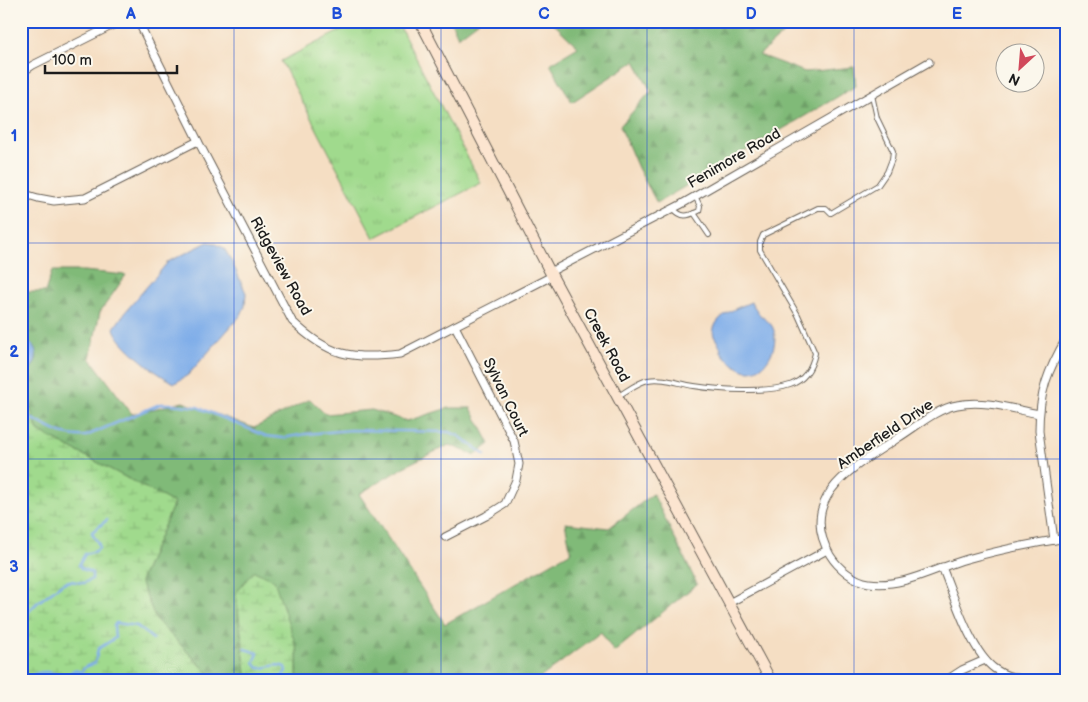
<svg xmlns="http://www.w3.org/2000/svg" width="1088" height="702" font-family="'Balsamiq Sans',sans-serif">
	<style>
		.grass { fill: url(#grass-tufts); stroke: #5e7b54 }
		.forest { fill: url(#forest-firs); stroke: #4e6b4a }
		.wetland { fill: url(#wetland-marsh); stroke: #5e7b54 }
		.water { fill: #7fade9; stroke: #4e6482 }
		.lines { fill: none; stroke-linecap: round; stroke-linejoin: round }
		.stream { stroke: #7fade9; stroke-width: 2.5 }
		.lane-casing { stroke: #686056; stroke-width: 6 }
		.street-casing { stroke: #686056; stroke-width: 9 }
		.secondary-casing { stroke: #686056; stroke-width: 12 }
		.lane { stroke: #fff; stroke-width: 4 }
		.street { stroke: #fff; stroke-width: 7 }
		.secondary { stroke: #fce5d0; stroke-width: 10 }
		.grid { fill: none; stroke: #1d4ed8; stroke-width: 1; stroke-opacity: 0.55 }
		.labels { text-anchor: middle; stroke-width: 4; stroke-linejoin: round; paint-order: stroke }
		.street-label { font-size: 15px; fill: #1c1c1c; stroke: #fbf7ec }
		.neatline { fill: none; stroke: #1d4ed8; stroke-width: 2 }
		.grid-label { font-size: 16px; text-anchor: middle; font-weight: bold; fill: #1d4ed8 }
	</style>
	<defs>
		<pattern id="grass-tufts" width="24" height="20" patternUnits="userSpaceOnUse" patternTransform="scale(1.25)"><rect width="24" height="20" fill="#a0da8d"/><path d="M3 7l-1-3M5 7V3M7 7l1-3M15 17l-1-3M17 17v-4M19 17l1-3" fill="none" stroke="#89ba79"/></pattern>
		<pattern id="forest-firs" width="22" height="20" patternUnits="userSpaceOnUse" patternTransform="scale(1.25)"><rect width="22" height="20" fill="#80ba78"/><path d="M5 1l3.5 6h-7zM16 11l3.5 6h-7z" fill="#6e9f67"/></pattern>
		<pattern id="wetland-marsh" width="20" height="14" patternUnits="userSpaceOnUse" patternTransform="scale(1.25)"><rect width="20" height="14" fill="#a0da8d"/><path d="M1 5h8M5 5V1M11 12h8M15 12V8" fill="none" stroke="#89ba79"/></pattern>
	</defs>
	<rect width="100%" height="100%" fill="#fbf7ec"/>
	<filter id="ink" filterUnits="userSpaceOnUse"><feTurbulence type="fractalNoise" baseFrequency=".02" numOctaves="2"/><feDisplacementMap in="SourceGraphic" scale="10" xChannelSelector="R" yChannelSelector="G"/><feConvolveMatrix kernelMatrix="1 2 1 2 8 2 1 2 1" color-interpolation-filters="sRGB"/></filter>
	<filter id="wash" filterUnits="userSpaceOnUse"><feTurbulence type="fractalNoise" baseFrequency=".0096" numOctaves="4" result="noise"/><feDisplacementMap in="SourceGraphic" scale="20" xChannelSelector="R" yChannelSelector="G"/><feGaussianBlur stdDeviation="1.12" result="paint"/><feColorMatrix in="noise" values="0 0 0 0 0 0 0 0 0 0 0 0 0 0 0 0 0 1.4 0 .05"/><feComposite in="paint" operator="in"/></filter>
	<g filter="url(#wash)">
		<rect width="100%" height="100%" fill="#f5dec3"/>
		<!-- grass -->
		<path class="grass" d="M359 21H397L481 183 374 238 281 61Z"/>
		<!-- forest -->
		<g class="forest">
			<path d="M451 21H479L458 37Z"/>
			<path d="M551 21H797L759 55 805 72 854 67 856 86 657 203 638 168 620 126 651 91 635 61 572 102 550 64 578 47Z"/>
			<path d="M52 271H84L126 275 100 312 90 358 132 414 183 402 254 428 310 399 325 414 372 410 407 421 448 408H471L490 444 475 455 449 445 411 463 359 494 445 624 571 552 565 523 609 528 653 494 697 584 614 652 601 632 536 681H297V649L236 592 247 681H216L156 620 140 581 174 503 38 431 30 407 21 406V278L27 292H45Z"/>
		</g>
		<!-- wetland -->
		<g class="wetland">
			<path d="M21 406 30 407 38 431 174 503 140 581 156 620 216 681H21Z"/>
			<path d="M254 571 274 580 297 649V681H247L236 592Z"/>
		</g>
		<!-- water -->
		<g class="water">
			<path d="M208 242 214 243 224 248 232 262 246 293 245 306 241 315 188 375 175 383C161 378 117 344 114 328L126 311 168 262Z"/>
			<path d="M751 302C754 306 757 311 760 315 764 319 769 321 772 326 781 341 768 371 750 371 741 372 727 360 722 353 720 350 721 348 719 345 717 339 711 336 714 328 719 313 738 308 751 302Z"/>
			<path d="M21 339C43 343 40 369 21 374Z"/>
		</g>
		<g class="lines">
			<!-- stream -->
			<g class="stream">
				<path d="M21 414C47 423 55 438 86 436L160 404H170L197 407 266 436 282 438 306 434 351 430 449 432 459 436 485 455"/>
				<path d="M21 619 37 603 63 583 70 581 84 583 92 579V573L81 568 79 565 85 554 96 551 99 548C100 541 93 539 92 532L107 520"/>
				<path d="M245 649 258 653 254 663 258 668C268 669 275 662 285 667L286 671 282 677 266 681"/>
				<path d="M63 678 74 670 81 672 85 667 95 663 98 649 115 638 114 626 116 623 137 626 153 639"/>
				<path d="M24 681C38 669 54 669 65 681"/>
			</g>
		</g>
	</g>
	<g filter="url(#ink)">
		<g class="lines">
			<!-- lane casing -->
			<g class="lane-casing">
				<g id="lane">
					<path d="M673 208C682 219 688 216 699 211L700 206 695 196"/>
					<path d="M694 213 709 235"/>
					<path d="M618 396C627 391 638 382 648 380 664 377 679 384 694 386 718 390 768 393 790 385 805 380 812 367 815 353L798 315 760 250V242L763 235 818 208H826L831 213 878 185 887 172 892 159 893 151 877 118 872 95"/>
				</g>
			</g>
			<!-- street casing -->
			<g class="street-casing">
				<g id="street">
					<path d="M138 21 198 141 292 321C328 356 352 360 400 354L552 276"/>
					<path d="M21 73 33 65 121 21"/>
					<path d="M21 193 38 198 54 201 85 198 198 141"/>
					<path d="M550 272 680 205 929 62"/>
					<path d="M1039 414C1012 409 984 399 957 405 936 409 916 427 898 438 856 466 796 496 830 555 838 568 854 581 869 583 903 588 935 568 967 559 999 550 1034 543 1067 538"/>
					<path d="M445 537 486 516 505 504 516 480 519 464 514 441 455 326"/>
					<path d="M1054 540 1039 431C1039 392 1048 370 1067 337"/>
					<path d="M942 567C954 596 970 651 995 669 1015 683 1044 681 1067 677"/>
					<path d="M729 603 827 550"/>
					<path d="M945 681 962 670 985 660"/>
				</g>
			</g>
			<!-- secondary casing -->
			<g class="secondary-casing">
				<path id="secondary" d="M420 21 550 272 771 681"/>
			</g>
			<!-- lane -->
			<use href="#lane" class="lane"/>
			<!-- street -->
			<use href="#street" class="street"/>
			<!-- secondary -->
			<use href="#secondary" class="secondary"/>
		</g>
	</g>
	<!-- grid -->
	<path class="grid" d="M234 21V681M441 21V681M647 21V681M854 21V681M21 243H1067M21 459H1067"/>
	<g class="labels">
		<!-- street labels -->
		<g class="street-label">
			<text transform="translate(734 158) rotate(-30)" y="5">Fenimore Road</text>
			<text transform="translate(281 266) rotate(61)" y="5">Ridgeview Road</text>
			<text transform="translate(607 345) rotate(62)" y="5">Creek Road</text>
			<text transform="translate(506 397) rotate(64)" y="5">Sylvan Court</text>
			<text transform="translate(885 434) rotate(-34)" y="5">Amberfield Drive</text>
		</g>
	</g>
	<!-- margin -->
	<rect width="1088" height="702" fill="none" stroke="#fbf7ec" stroke-width="55"/>
	<!-- north arrow -->
	<g transform="translate(1020 68) rotate(206)"><circle r="24" fill="#fbf7ec" stroke="#a29f99"/>
	<path d="M0-4L9 19L0 12L-9 19Z" fill="#d1495b"/>
	<text y="-8" font-size="14" font-weight="bold" text-anchor="middle" fill="#1c1c1c">N</text>
	</g>
	<!-- scale -->
	<path d="M45 65v8h132v-8" fill="none" stroke="#1c1c1c" stroke-width="2.5"/>
	<text x="52" y="65" font-size="15" fill="#1c1c1c" stroke="#fbf7ec" stroke-width="4" paint-order="stroke">100 m</text>
	<rect x="28" y="28" width="1032" height="646" class="neatline"/>
	<g class="grid-label">
		<text x="131" y="19">A</text>
		<text x="337" y="19">B</text>
		<text x="544" y="19">C</text>
		<text x="751" y="19">D</text>
		<text x="957" y="19">E</text>
		<text x="14" y="141">1</text>
		<text x="14" y="357">2</text>
		<text x="14" y="572">3</text>
	</g>
</svg>
